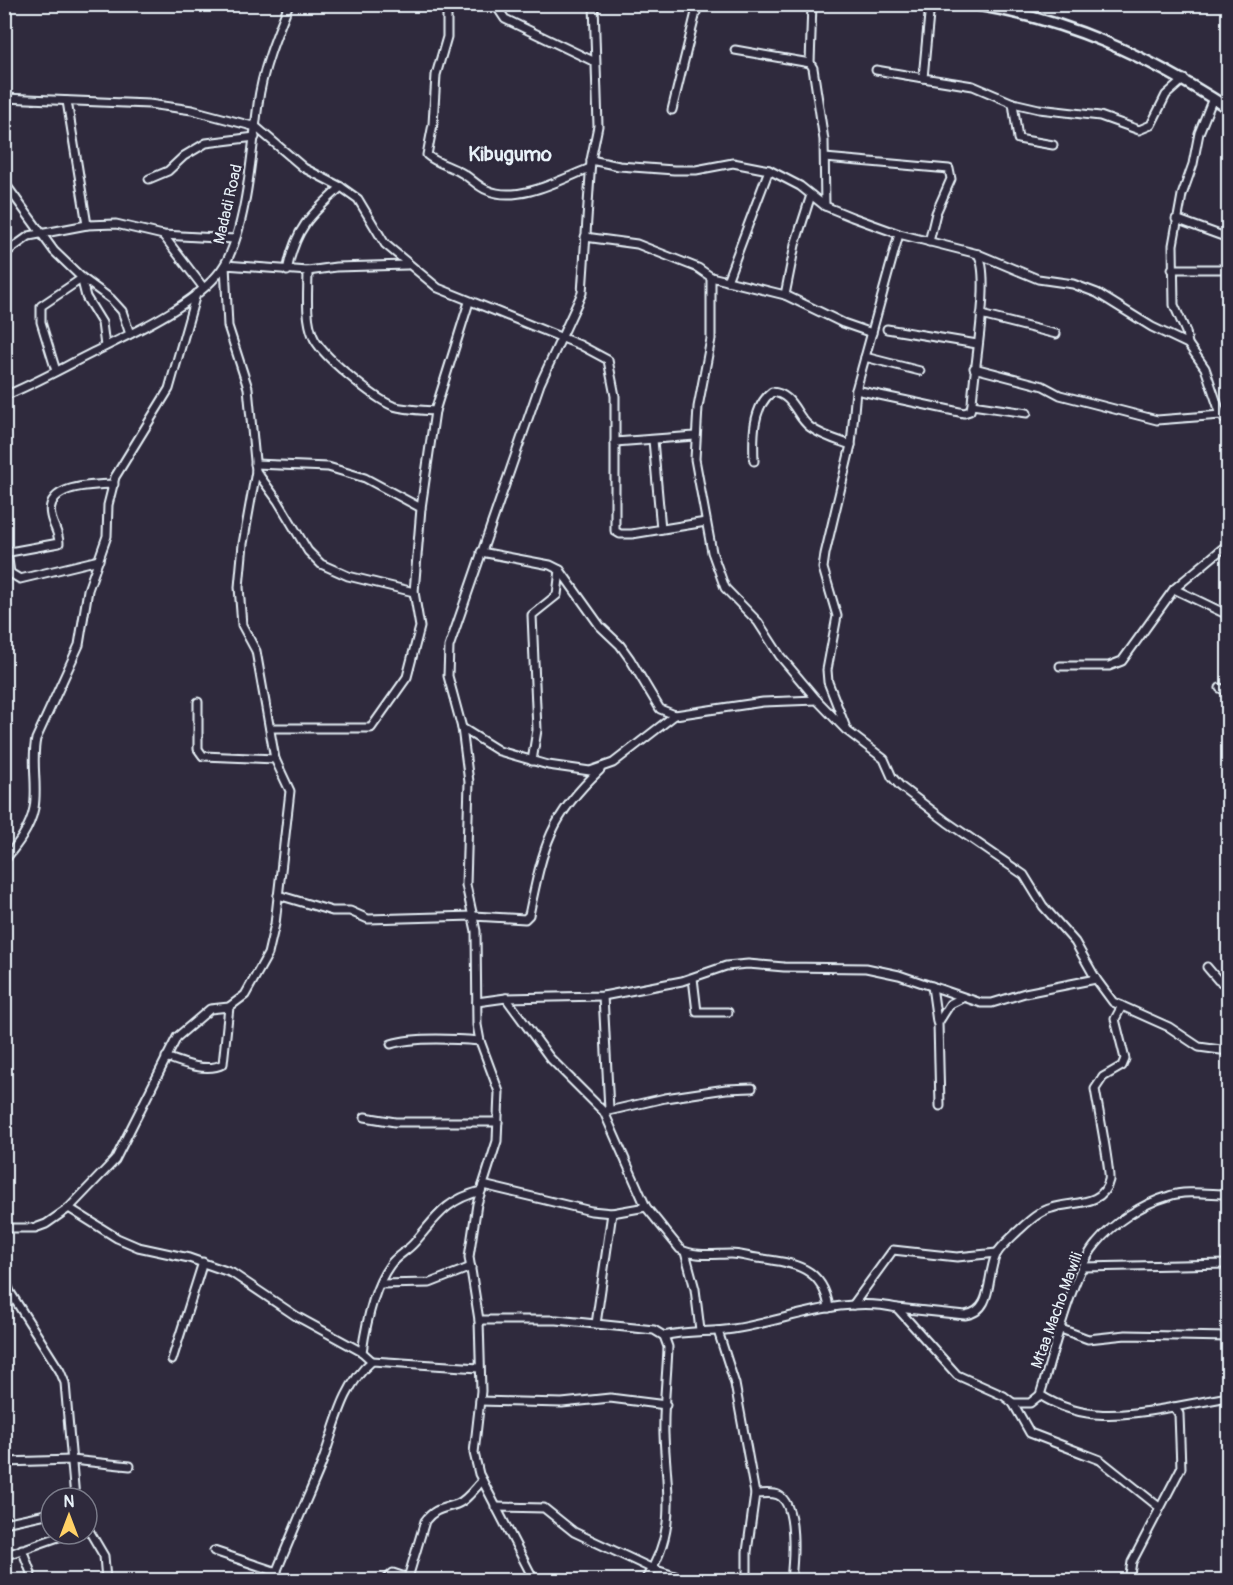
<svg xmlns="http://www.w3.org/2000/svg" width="1233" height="1585" font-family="Pangolin,sans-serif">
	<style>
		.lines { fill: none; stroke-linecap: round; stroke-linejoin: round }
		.minor-casing { stroke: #e8f1f8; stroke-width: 11 }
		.secondary-casing { stroke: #e8f1f8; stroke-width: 14 }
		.minor { stroke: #2f2a3d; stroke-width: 7 }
		.secondary { stroke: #2f2a3d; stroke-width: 9 }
		.labels { text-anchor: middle; stroke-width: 4.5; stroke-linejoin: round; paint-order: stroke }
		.street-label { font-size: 16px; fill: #e8f1f8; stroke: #2f2a3d }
		.quarter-label { font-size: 20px; font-weight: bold; fill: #e8f1f8; stroke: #2f2a3d }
	</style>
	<rect width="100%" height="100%" fill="#2f2a3d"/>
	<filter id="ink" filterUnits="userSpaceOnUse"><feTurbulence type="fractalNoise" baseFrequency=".0167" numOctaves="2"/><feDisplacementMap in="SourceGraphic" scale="12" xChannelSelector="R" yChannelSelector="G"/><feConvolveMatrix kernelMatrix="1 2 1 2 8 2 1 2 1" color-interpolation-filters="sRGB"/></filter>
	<g filter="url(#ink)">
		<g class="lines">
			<!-- minor casing -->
			<g class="minor-casing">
				<g id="minor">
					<path d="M447 4V37L436 75 433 124 427 155C436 163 450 166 460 172 470 177 477 186 487 190 518 204 562 179 590 168"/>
					<path d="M495 4 505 19 595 62"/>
					<path d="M930 4 923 78 973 86 1013 103 1039 109 1100 116 1139 130 1151 125 1166 95 1184 79"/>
					<path d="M735 50 810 63 813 68 824 140 825 206"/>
					<path d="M810 63 812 4"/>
					<path d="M876 70 923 78"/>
					<path d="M4 98 149 104 192 110 256 127 304 168 341 187 358 199 385 244 438 288 580 345 608 360 615 396V442L695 436"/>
					<path d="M67 101 87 225"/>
					<path d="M1013 103 1018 139 1053 145"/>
					<path d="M672 110 698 4"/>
					<path d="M825 158 949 169 951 179 936 213 929 242"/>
					<path d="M591 160 619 166 674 170H696L733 163 769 170 800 186 825 206 852 217 899 234 978 254 1038 279 1073 284 1097 293 1152 327 1188 344 1205 368 1221 415 1228 423"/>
					<path d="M149 179 168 171 184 156 206 143 255 137"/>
					<path d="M4 182 54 251 81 277 111 299 122 311 130 334"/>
					<path d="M1176 219 1228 238"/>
					<path d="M163 235 203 287"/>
					<path d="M585 237 637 244 698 268 711 277V339L698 407 695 459 712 552 725 588 758 622 780 656 817 700 846 730 884 759 892 777 900 786 947 822 1024 875 1043 906 1075 942 1096 979 1113 1002 1169 1027 1199 1047 1228 1051"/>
					<path d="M4 254 29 236 87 225 116 224 163 235 235 239"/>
					<path d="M978 254C992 276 973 371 972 405L1027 413"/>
					<path d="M1172 269H1222"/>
					<path d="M287 271C295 229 310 215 341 187"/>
					<path d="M308 271C308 292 305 317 313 336 320 355 374 398 393 406 406 410 421 410 435 411"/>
					<path d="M81 277 86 297 102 323 105 346"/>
					<path d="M711 277 785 295 843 323 872 333"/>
					<path d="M727 281 769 170"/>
					<path d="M785 295 795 245 811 195"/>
					<path d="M981 315 1056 334"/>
					<path d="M887 329 977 344"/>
					<path d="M1188 344 1186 332 1174 305 1173 245 1182 195 1193 164 1199 133 1213 98"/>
					<path d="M865 357 920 371"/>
					<path d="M974 368 1043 386 1060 395 1157 420 1221 415"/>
					<path d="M56 371 41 322V306L81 279"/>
					<path d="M856 390 964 413 970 411 972 405"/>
					<path d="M4 396C34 384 62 368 90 354 130 334 202 303 225 264 247 226 252 148 258 104 262 71 276 36 289 4"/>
					<path d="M653 440 661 529"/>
					<path d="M615 442V531L620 534H632L706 522"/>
					<path d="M754 461C753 438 752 407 772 392 794 394 795 416 810 427 822 436 837 440 851 445"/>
					<path d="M255 464 328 467 365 478 421 508 414 592 420 627 407 677 371 728H270"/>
					<path d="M256 471 278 501 308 551 321 564 348 576 414 592"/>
					<path d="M421 508 435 411 469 302"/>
					<path d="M7 552 10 573 20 579 99 560"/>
					<path d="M481 552 550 565 560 570 600 626 620 645 630 659 660 709 675 715 763 702 817 700"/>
					<path d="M4 553 59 543C59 533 53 526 51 516 44 484 94 485 114 484"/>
					<path d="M1174 589 1228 615"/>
					<path d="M1060 666H1109L1122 661 1174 589 1228 544"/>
					<path d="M1220 688 1228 692"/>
					<path d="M198 702V749L203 756 275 759"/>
					<path d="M462 728 499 751 548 765 590 771 613 763 675 715"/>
					<path d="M846 728 828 682 827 670 837 616 823 568 825 554 851 445 856 390 899 234"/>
					<path d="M532 761 537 730 532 615 557 595 560 570"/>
					<path d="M4 861C17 845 30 829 34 808 38 785 31 762 36 739L79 645 88 590 107 536 108 505 115 477 169 389 196 294"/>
					<path d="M278 895 332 911H350L368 919 473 916 525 919 529 915C543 849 548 818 600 770"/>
					<path d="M1207 967 1218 980 1228 986"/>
					<path d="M693 978 697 1012H728"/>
					<path d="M932 986 937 1022"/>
					<path d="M603 996 609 1109"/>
					<path d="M506 998 550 1058 604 1112 646 1207 680 1249C694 1257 714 1254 730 1254 740 1254 748 1257 757 1258 793 1263 823 1266 829 1308"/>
					<path d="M477 1002 506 998 603 996 682 981 726 966 748 964 784 967 866 968 899 975 981 1003H992L1025 993 1096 979"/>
					<path d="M391 1044C413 1037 455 1039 480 1041"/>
					<path d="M166 1057C182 1063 207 1073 223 1064L229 1007"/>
					<path d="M940 1106 938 1023 950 1004 962 998"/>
					<path d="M604 1112 665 1098 726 1089 752 1088"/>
					<path d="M365 1117 395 1122H498"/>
					<path d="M483 1185 591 1211 612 1213 646 1207"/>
					<path d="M69 1208 117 1238 138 1247 189 1258 232 1273 296 1316 362 1352"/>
					<path d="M4 1228H35L46 1224 69 1208 115 1160 177 1037 210 1009 229 1007 245 995 268 954 275 924 290 791 275 759 256 651 242 625 239 587 243 544 256 471 248 388 228 326 225 265 308 271 336 267 407 265"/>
					<path d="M685 1252 695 1289 700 1330"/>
					<path d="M1083 1267 1228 1264"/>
					<path d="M4 1276 10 1292 60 1371 65 1383 75 1498"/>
					<path d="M380 1284 430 1283 471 1267"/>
					<path d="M853 1305 893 1250 957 1257 997 1253"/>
					<path d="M897 1308 965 1315C994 1311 986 1276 996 1255 1000 1247 1011 1238 1018 1231 1027 1223 1039 1211 1052 1208 1073 1201 1103 1207 1109 1180 1111 1173 1097 1102 1095 1089L1103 1077 1122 1066 1125 1059 1115 1019 1122 1006"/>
					<path d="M479 1320H557L654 1330 664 1336 668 1347C667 1376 663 1406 664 1434 666 1490 679 1530 645 1580"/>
					<path d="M596 1324 612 1213"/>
					<path d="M1061 1329 1088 1339 1126 1335 1228 1337"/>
					<path d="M718 1331 735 1384 755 1494 747 1552V1580"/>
					<path d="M664 1336C687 1330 710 1333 733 1329 786 1321 842 1295 897 1308L957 1375 1004 1396 1013 1403 1030 1433 1100 1460 1159 1507"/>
					<path d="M172 1360 203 1262"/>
					<path d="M372 1361 362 1352C366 1324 373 1288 390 1265 396 1256 407 1251 414 1243 436 1218 445 1200 481 1191"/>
					<path d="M1040 1395C1084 1423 1125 1415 1174 1407L1179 1414 1181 1468 1132 1562 1129 1580"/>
					<path d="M480 1401 562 1403 610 1398 666 1405"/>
					<path d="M1013 1403H1030L1040 1395C1052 1358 1073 1270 1096 1244 1114 1222 1142 1204 1169 1196 1185 1190 1211 1194 1228 1194"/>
					<path d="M1174 1407 1228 1397"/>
					<path d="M4 1462 72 1460 130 1466"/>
					<path d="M755 1494C762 1494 771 1492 778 1495 798 1504 793 1562 791 1580"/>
					<path d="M495 1507 544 1508 574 1532 653 1569 687 1580"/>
					<path d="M4 1523 51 1513"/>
					<path d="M87 1527 104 1556 106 1580"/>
					<path d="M22 1549 31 1573"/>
					<path d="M214 1551 277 1572"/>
					<path d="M4 1556 67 1534"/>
					<path d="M273 1580C288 1543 304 1506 320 1468 335 1431 340 1388 372 1361L479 1368"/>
					<path d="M386 1580 393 1573 408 1578 425 1521C435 1508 443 1509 457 1504 466 1501 475 1488 482 1481"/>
					<path d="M534 1580 479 1474 474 1453 481 1391 479 1320 469 1257 477 1204 497 1141 499 1092 480 1041 477 1025 476 931 466 885 469 782 462 728 448 676 449 647 540 384 582 293 591 160 598 126 594 4"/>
				</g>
			</g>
			<!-- secondary casing -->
			<g class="secondary-casing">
				<path id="secondary" d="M972 4C1069 20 1146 55 1228 108"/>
			</g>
			<!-- minor -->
			<use href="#minor" class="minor"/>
			<!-- secondary -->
			<use href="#secondary" class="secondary"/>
		</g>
	</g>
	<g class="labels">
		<!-- street labels -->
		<g class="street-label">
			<text transform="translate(227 204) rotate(-77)" y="6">Madadi Road</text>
			<text transform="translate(1056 1310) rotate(-70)" y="6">Mtaa Macho Mawili</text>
		</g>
		<!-- quarter labels -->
		<g class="quarter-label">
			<text x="510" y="161">Kibugumo</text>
		</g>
	</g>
	<!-- margin -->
	<rect width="1233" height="1585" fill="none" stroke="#2f2a3d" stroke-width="24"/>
	<rect x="12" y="12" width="1209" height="1561" fill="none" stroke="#e8f1f8" stroke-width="2" filter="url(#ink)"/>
	<!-- north arrow -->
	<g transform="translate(69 1516)"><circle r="28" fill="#2f2a3d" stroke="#797a88" stroke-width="1.5"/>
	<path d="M0-4.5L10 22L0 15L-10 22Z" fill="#ffd166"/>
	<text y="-9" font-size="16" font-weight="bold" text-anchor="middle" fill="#e8f1f8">N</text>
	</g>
</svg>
